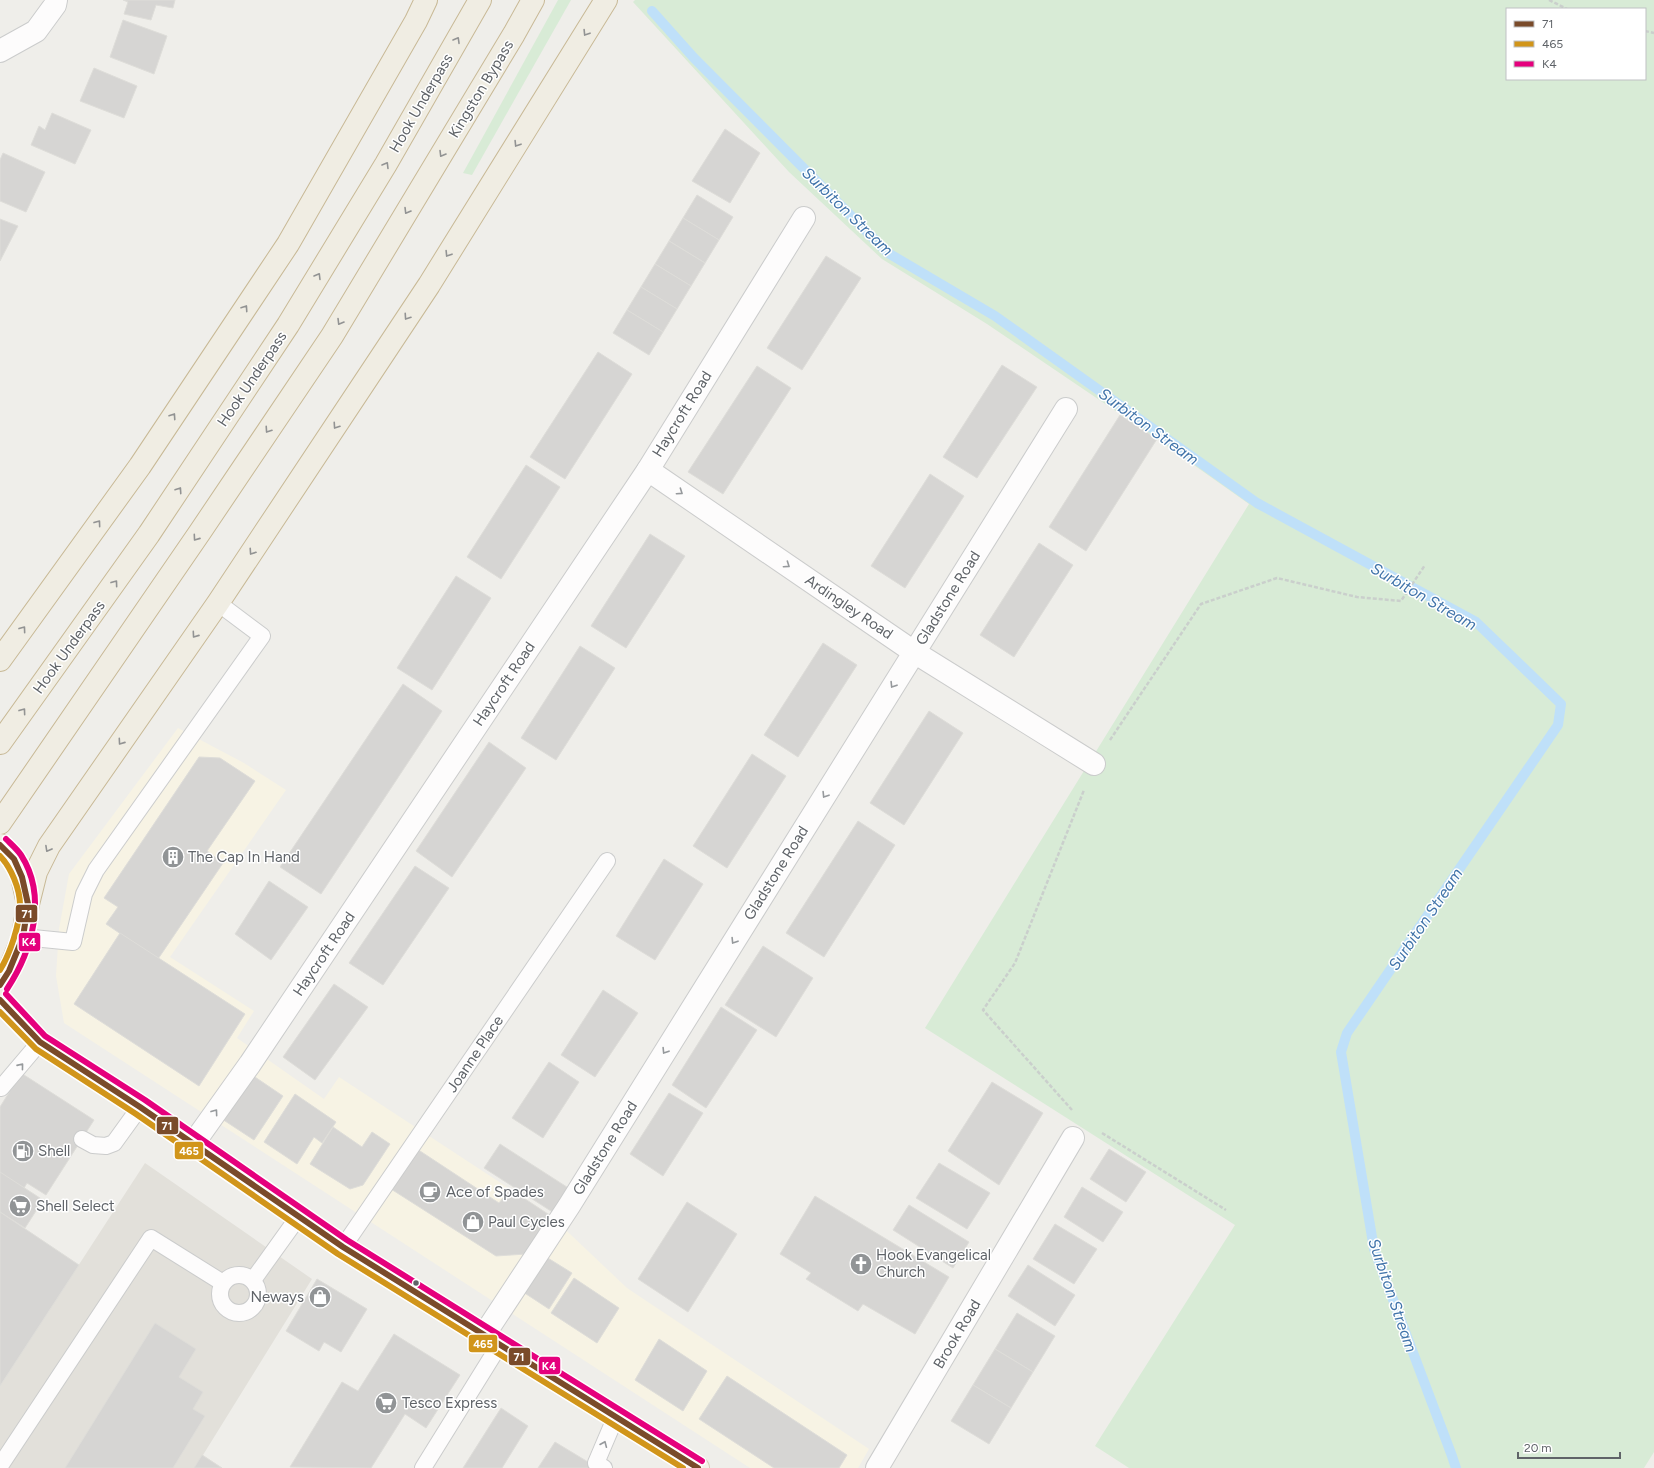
<svg xmlns="http://www.w3.org/2000/svg" width="1654" height="1468" font-family="Figtree,sans-serif">
	<style>
		.commercial { fill: #f7f3e4 }
		.education { fill: #e2e0da }
		.green { fill: #d8ebd6; fill-rule: evenodd }
		.lines { fill: none; stroke-linecap: round; stroke-linejoin: round }
		.stream { stroke: #bfe0f9; stroke-width: 10 }
		.building { fill: #d6d5d3; stroke: #deddd9 }
		.lane-casing { stroke: #cbcccc; stroke-width: 18 }
		.street-casing { stroke: #cbcccc; stroke-width: 24 }
		.primary-casing { stroke: #d7ceb8; stroke-width: 24 }
		.highway-casing { stroke: #c8b996; stroke-width: 24 }
		.path { stroke: #cacfcc; stroke-width: 2.5; stroke-dasharray: 4 2; stroke-linecap: butt }
		.lane { stroke: #fdfcfc; stroke-width: 16 }
		.street { stroke: #fdfcfc; stroke-width: 22 }
		.primary { stroke: #f4f2e9; stroke-width: 22 }
		.highway { stroke: #f0ede3; stroke-width: 22 }
		.bus-1-casing { stroke: #fff; stroke-width: 9 }
		.bus-2-casing { stroke: #fff; stroke-width: 9 }
		.bus-3-casing { stroke: #fff; stroke-width: 9 }
		.bus-1 { stroke: #7a4b2a; stroke-width: 6 }
		.bus-2 { stroke: #d1951a; stroke-width: 6 }
		.bus-3 { stroke: #e5007d; stroke-width: 6 }
		.oneway { stroke: #929393 }
		.oneway2 { stroke: #96999c }
		.bus-dot { fill: #5f6368; stroke: #fff; stroke-width: 1.5 }
		.labels { text-anchor: middle; stroke-width: 3; stroke-linejoin: round; paint-order: stroke }
		.street-label { font-size: 15px; fill: #5f6368; stroke: #fff }
		.poi-label { font-size: 15px; fill: #5f6368; stroke: #fff; text-anchor: start }
		.water-label { font-size: 16px; font-style: italic; fill: #4174aa; stroke: #fff }
		.line-badge { stroke: #fff; stroke-width: 1.5 }
		.badge-label { font-size: 11px; text-anchor: middle; font-weight: bold; fill: #fff }
	</style>
	<rect width="100%" height="100%" fill="#efeeea"/>
	<!-- commercial -->
	<path class="commercial" d="M178 728 244 763 286 790 170 957 254 1011 237 1038 324 1099 339 1077 551 1216 627 1288 869 1449 858 1468H750L64 1023 56 976 59 929 69 874Z"/>
	<!-- education -->
	<path class="education" d="M145 1163 312 1279 203 1455 222 1468H0V1386Z"/>
	<!-- green -->
	<g class="green">
		<path d="M558 0H571L472 175 463 173Z"/>
		<path d="M635 0H1654V1452L1644 1468H1129L1095 1446 1235 1225 925 1028 1249 504 1157 439 987 324 882 259 789 172 633 2ZM1507 9H1645V79H1507Z"/>
	</g>
	<g class="lines">
		<!-- stream -->
		<path class="stream" d="M652 11 694 58 888 253 995 316 1257 503 1476 622 1561 704 1558 725 1347 1033 1341 1052 1374 1249 1452 1456 1456 1468"/>
	</g>
	<!-- building -->
	<g class="building">
		<path d="M123 0H175L173 8 156 5 151 20 124 14 128 2Z"/>
		<path d="M123 20 167 36 154 74 110 57Z"/>
		<path d="M94 68 137 86 124 118 80 101Z"/>
		<path d="M52 113 91 130 75 164 31 145 39 126 45 130Z"/>
		<path d="M725 129 760 153 730 203 692 181Z"/>
		<path d="M3 153 45 172 26 212 0 201V160Z"/>
		<path d="M697 195 733 217 719 240 683 218Z"/>
		<path d="M683 218 719 240 705 263 669 241Z"/>
		<path d="M0 219 18 226 0 261Z"/>
		<path d="M669 241 705 263 691 286 655 264Z"/>
		<path d="M826 256 861 278 802 370 767 348Z"/>
		<path d="M655 264 691 286 677 309 641 287Z"/>
		<path d="M641 287 677 309 663 332 627 310Z"/>
		<path d="M627 310 663 332 649 355 613 333Z"/>
		<path d="M598 352 632 374 565 479 530 457Z"/>
		<path d="M1002 365 1037 387 977 478 943 457Z"/>
		<path d="M757 366 791 388 723 494 688 472Z"/>
		<path d="M1120 415 1157 439 1086 551 1049 527Z"/>
		<path d="M526 465 560 487 501 579 467 557Z"/>
		<path d="M930 474 964 496 905 588 871 566Z"/>
		<path d="M650 534 685 556 626 648 591 626Z"/>
		<path d="M1039 543 1073 565 1014 657 980 635Z"/>
		<path d="M456 576 491 598 432 690 397 668Z"/>
		<path d="M823 643 857 665 798 757 764 735Z"/>
		<path d="M580 646 615 668 556 760 521 738Z"/>
		<path d="M403 684 442 711 321 894 280 867Z"/>
		<path d="M929 711 963 733 904 825 870 803Z"/>
		<path d="M489 742 526 768 452 877 416 851Z"/>
		<path d="M752 754 786 776 727 868 693 846Z"/>
		<path d="M199 757 220 758 255 781 207 851 223 863 158 959 106 924 118 907 104 898Z"/>
		<path d="M858 821 895 845 824 957 786 933Z"/>
		<path d="M664 859 703 884 655 960 616 936Z"/>
		<path d="M415 866 449 888 383 985 349 963Z"/>
		<path d="M269 881 308 907 271 960 235 934Z"/>
		<path d="M120 933 245 1014 199 1086 74 1004Z"/>
		<path d="M763 946 813 978 776 1037 725 1005Z"/>
		<path d="M334 984 368 1007 315 1080 283 1057Z"/>
		<path d="M603 990 638 1013 595 1077 561 1055Z"/>
		<path d="M721 1007 757 1030 706 1108 672 1085Z"/>
		<path d="M549 1062 579 1082 543 1138 512 1118Z"/>
		<path d="M21 1073 94 1120 46 1195 27 1183 21 1193 0 1179V1107Z"/>
		<path d="M252 1075 283 1096 254 1140 222 1119Z"/>
		<path d="M992 1082 1043 1113 999 1185 948 1151Z"/>
		<path d="M669 1093 703 1113 663 1176 630 1154Z"/>
		<path d="M295 1094 336 1122 322 1143 314 1137 297 1164 264 1142Z"/>
		<path d="M333 1127 362 1147 372 1132 390 1144 363 1185 350 1189 310 1164Z"/>
		<path d="M500 1144 570 1189 554 1213 484 1168Z"/>
		<path d="M417 1149 499 1203 510 1189 551 1216 526 1254 496 1256 391 1189Z"/>
		<path d="M1109 1149 1146 1172 1126 1202 1090 1179Z"/>
		<path d="M939 1163 990 1193 967 1229 916 1198Z"/>
		<path d="M0 1172 43 1200 25 1228 0 1212Z"/>
		<path d="M1082 1187 1123 1212 1103 1242 1064 1217Z"/>
		<path d="M815 1196 949 1277 915 1334 863 1304 858 1311 806 1279 811 1273 780 1254Z"/>
		<path d="M687 1202 737 1234 688 1312 638 1279Z"/>
		<path d="M909 1205 969 1242 953 1268 893 1230Z"/>
		<path d="M0 1212 79 1265 0 1386Z"/>
		<path d="M1055 1224 1097 1249 1074 1284 1033 1259Z"/>
		<path d="M543 1255 572 1273 549 1309 520 1290Z"/>
		<path d="M1028 1265 1075 1295 1055 1326 1008 1296Z"/>
		<path d="M574 1278 619 1308 597 1343 551 1313Z"/>
		<path d="M317 1279 367 1309 341 1352 324 1342 319 1351 286 1331Z"/>
		<path d="M1017 1313 1055 1336 1033 1372 995 1349Z"/>
		<path d="M155 1323 196 1349 179 1377 203 1392 193 1409 205 1416 173 1468H65Z"/>
		<path d="M394 1334 460 1375 426 1428 405 1414 371 1468 290 1467 342 1382 358 1391Z"/>
		<path d="M659 1339 707 1371 683 1411 635 1380Z"/>
		<path d="M995 1349 1033 1372 1011 1408 973 1385Z"/>
		<path d="M727 1376 847 1455 839 1468H774L699 1419Z"/>
		<path d="M973 1385 1011 1408 989 1444 951 1421Z"/>
		<path d="M501 1408 528 1426 502 1468H463Z"/>
		<path d="M555 1442 598 1468H538Z"/>
		<path d="M202 1455 222 1468H194Z"/>
	</g>
	<g class="lines">
		<!-- lane casing -->
		<g class="lane-casing">
			<g id="lane">
				<path d="M23 937 73 942 84 894 96 870 262 636 218 603"/>
				<path d="M1 1088 40 1042"/>
				<path d="M82 1139 93 1145 106 1146 114 1143 140 1107"/>
				<path d="M343 1247 607 861"/>
				<circle cx="239" cy="1294" r="19"/>
				<path d="M253 1280 299 1216"/>
				<path d="M0 1466 151 1238 223 1283"/>
				<path d="M423 1468 500 1344"/>
				<path d="M604 1468 596 1463 616 1416"/>
			</g>
		</g>
		<!-- street casing -->
		<g class="street-casing">
			<g id="street">
				<path d="M0 51 36 31 55 5 56 0"/>
				<path d="M648 470 914 652 1094 764"/>
				<path d="M193 1144 250 1064 648 470 804 218"/>
				<path d="M484 1335 569 1206 1066 409"/>
				<path d="M877 1468 1073 1138"/>
			</g>
		</g>
		<!-- primary casing -->
		<g class="primary-casing">
			<path id="primary" d="M0 1000 40 1042 140 1107 343 1247 698 1468"/>
		</g>
		<!-- highway casing -->
		<g class="highway-casing">
			<g id="highway">
				<path d="M0 660 140 466 288 244 416 21 426 0"/>
				<path d="M0 743 149 534 288 325 386 164 480 0"/>
				<path d="M0 823 200 532 332 336 514 34 533 0"/>
				<path d="M0 845 14 859 22 877 28 904 23 937 9 971 0 985"/>
				<path d="M28 904 36 872 49 846 218 603 429 285 606 0"/>
			</g>
		</g>
		<!-- path -->
		<g class="path">
			<path d="M1549 0 1567 9"/>
			<path d="M1645 31 1654 33"/>
			<path d="M1110 740 1201 604 1277 578 1357 597 1401 601 1425 565"/>
			<path d="M1072 1110 983 1010 1015 963 1084 790"/>
			<path d="M1102 1133 1226 1210"/>
		</g>
		<!-- lane -->
		<use href="#lane" class="lane"/>
		<!-- street -->
		<use href="#street" class="street"/>
		<!-- primary -->
		<use href="#primary" class="primary"/>
		<!-- highway -->
		<use href="#highway" class="highway"/>
		<!-- bus-1 casing -->
		<g class="bus-1-casing">
			<g id="bus-1">
				<path d="M0 845 14 859 22 877 28 904 23 937 9 971 0 985"/>
				<path d="M0 1000 40 1042 140 1107 343 1247 698 1468"/>
			</g>
		</g>
		<!-- bus-2 casing -->
		<g class="bus-2-casing">
			<g id="bus-2">
				<path d="M0 856C11 867 20 889 20 905 20 924 10 954 0 970"/>
				<path d="M0 1012 36 1049 136 1114 338 1254 683 1468"/>
			</g>
		</g>
		<!-- bus-3 casing -->
		<g class="bus-3-casing">
			<g id="bus-3">
				<path d="M6 839C11 844 17 849 21 855 48 897 32 951 7 989"/>
				<path d="M6 994 45 1036 145 1100 347 1240 702 1461"/>
			</g>
		</g>
		<!-- bus-1 -->
		<use href="#bus-1" class="bus-1"/>
		<!-- bus-2 -->
		<use href="#bus-2" class="bus-2"/>
		<!-- bus-3 -->
		<use href="#bus-3" class="bus-3"/>
	</g>
	<!-- one-way arrows -->
	<defs><path id="oneway-chevron" d="M-2-3.5L2.5 0L-2 3.5" fill="none" stroke-width="1.6" stroke-linecap="round" stroke-linejoin="round"/></defs>
	<g class="oneway">
		<use href="#oneway-chevron" transform="translate(586 33) rotate(122)"/>
		<use href="#oneway-chevron" transform="translate(457 40) rotate(-60)"/>
		<use href="#oneway-chevron" transform="translate(517 144) rotate(122)"/>
		<use href="#oneway-chevron" transform="translate(442 154) rotate(121)"/>
		<use href="#oneway-chevron" transform="translate(386 165) rotate(-59)"/>
		<use href="#oneway-chevron" transform="translate(407 211) rotate(121)"/>
		<use href="#oneway-chevron" transform="translate(448 254) rotate(122)"/>
		<use href="#oneway-chevron" transform="translate(318 276) rotate(-59)"/>
		<use href="#oneway-chevron" transform="translate(245 308) rotate(-56)"/>
		<use href="#oneway-chevron" transform="translate(407 317) rotate(124)"/>
		<use href="#oneway-chevron" transform="translate(340 322) rotate(121)"/>
		<use href="#oneway-chevron" transform="translate(173 416) rotate(-56)"/>
		<use href="#oneway-chevron" transform="translate(336 426) rotate(124)"/>
		<use href="#oneway-chevron" transform="translate(268 430) rotate(124)"/>
		<use href="#oneway-chevron" transform="translate(179 490) rotate(-56)"/>
		<use href="#oneway-chevron" transform="translate(98 523) rotate(-54)"/>
		<use href="#oneway-chevron" transform="translate(196 538) rotate(125)"/>
		<use href="#oneway-chevron" transform="translate(252 552) rotate(124)"/>
		<use href="#oneway-chevron" transform="translate(115 583) rotate(-54)"/>
		<use href="#oneway-chevron" transform="translate(23 629) rotate(-54)"/>
		<use href="#oneway-chevron" transform="translate(195 635) rotate(125)"/>
		<use href="#oneway-chevron" transform="translate(23 711) rotate(-54)"/>
		<use href="#oneway-chevron" transform="translate(121 742) rotate(125)"/>
		<use href="#oneway-chevron" transform="translate(48 849) rotate(119)"/>
	</g>
	<g class="oneway2">
		<use href="#oneway-chevron" transform="translate(680 492) rotate(34)"/>
		<use href="#oneway-chevron" transform="translate(787 565) rotate(34)"/>
		<use href="#oneway-chevron" transform="translate(893 685) rotate(122)"/>
		<use href="#oneway-chevron" transform="translate(825 795) rotate(122)"/>
		<use href="#oneway-chevron" transform="translate(734 941) rotate(122)"/>
		<use href="#oneway-chevron" transform="translate(665 1051) rotate(122)"/>
		<use href="#oneway-chevron" transform="translate(21 1066) rotate(-51)"/>
		<use href="#oneway-chevron" transform="translate(215 1112) rotate(-54)"/>
		<use href="#oneway-chevron" transform="translate(604 1444) rotate(-67)"/>
	</g>
	<!-- icons -->
	<defs>
		<g id="building-disc" transform="scale(1.15)"><circle r="9.5" fill="#919496" stroke="#fff"/><path d="M-4-6H4V6H1V3H-1V6H-4ZM-2.5-4.3h1.7v1.8h-1.7ZM.8-4.3h1.7v1.8H.8ZM-2.5-1h1.7V.8h-1.7ZM.8-1h1.7V.8H.8Z" fill="#fff"/></g>
		<g id="fuel-disc" transform="scale(1.15)"><circle r="9.5" fill="#919496" stroke="#fff"/><path d="M-5.5-6h7V0h2V4h1.3V-2.5L3-4.5l.8-.8L6-3V5H2.5V1h-1V6h-7ZM-4.2-4.7v3.2H.2V-4.7Z" fill="#fff"/></g>
		<g id="cafe-disc" transform="scale(1.15)"><circle r="9.5" fill="#919496" stroke="#fff"/><path d="M-5.5-4.5H6V0H3Q3 3.5 0 3.5H-2.5Q-5.5 3.5-5.5 0ZM3-3.2v2h1.7v-2ZM-6 4.5H4V6H-6Z" fill="#fff"/></g>
		<g id="supermarket-disc" transform="scale(1.15)"><circle r="9.5" fill="#919496" stroke="#fff"/><path d="M-6-5.5h2.5l.6 2H6L4.5 2H-2.5L-4.4-4H-6ZM-1.5 3.2a1.3 1.3 0 1 0 .1 0ZM3 3.2a1.3 1.3 0 1 0 .1 0Z" fill="#fff"/></g>
		<g id="shop-disc" transform="scale(1.15)"><circle r="9.5" fill="#919496" stroke="#fff"/><path d="M-5-2.5h2.3a2.7 3.5 0 0 1 5.4 0H5L5.5 6h-11ZM-1.5-2.5h3a1.5 2.3 0 0 0-3 0Z" fill="#fff"/></g>
		<g id="church-disc" transform="scale(1.15)"><circle r="9.5" fill="#919496" stroke="#fff"/><path d="M-1.2-6h2.4v3.5h3.3v2.4h-3.3V6h-2.4V-.1h-3.3v-2.4h3.3Z" fill="#fff"/></g>
	</defs>
	<g fill-rule="evenodd">
		<use href="#building-disc" x="173" y="857"/>
		<use href="#fuel-disc" x="23" y="1151"/>
		<use href="#cafe-disc" x="430" y="1192"/>
		<use href="#supermarket-disc" x="20" y="1206"/>
		<use href="#shop-disc" x="473" y="1222"/>
		<use href="#church-disc" x="861" y="1264"/>
		<use href="#shop-disc" x="320" y="1297"/>
		<use href="#supermarket-disc" x="386" y="1403"/>
	</g>
	<!-- markers -->
	<circle class="bus-dot" cx="416" cy="1283" r="3.5"/>
	<g class="labels">
		<!-- street labels -->
		<g class="street-label">
			<text transform="translate(481 89) rotate(-59)" y="5">Kingston Bypass</text>
			<text transform="translate(421 103) rotate(-60)" y="5">Hook Underpass</text>
			<text transform="translate(252 379) rotate(-56)" y="5">Hook Underpass</text>
			<text transform="translate(682 414) rotate(-58)" y="5">Haycroft Road</text>
			<text transform="translate(948 598) rotate(-58)" y="5">Gladstone Road</text>
			<text transform="translate(849 607) rotate(34)" y="5">Ardingley Road</text>
			<text transform="translate(69 647) rotate(-54)" y="5">Hook Underpass</text>
			<text transform="translate(504 684) rotate(-56)" y="5">Haycroft Road</text>
			<text transform="translate(776 873) rotate(-58)" y="5">Gladstone Road</text>
			<text transform="translate(324 954) rotate(-56)" y="5">Haycroft Road</text>
			<text transform="translate(475 1054) rotate(-56)" y="5">Joanne Place</text>
			<text transform="translate(605 1148) rotate(-58)" y="5">Gladstone Road</text>
			<text transform="translate(957 1334) rotate(-59)" y="5">Brook Road</text>
		</g>
		<!-- poi labels -->
		<g class="poi-label">
			<text x="188" y="862">The Cap In Hand</text>
			<text x="38" y="1156">Shell</text>
			<text x="446" y="1197">Ace of Spades</text>
			<text x="36" y="1211">Shell Select</text>
			<text x="488" y="1227">Paul Cycles</text>
			<text x="876" y="1260">Hook Evangelical<tspan x="876" dy="17">Church</tspan></text>
			<text x="304" y="1302" text-anchor="end">Neways</text>
			<text x="402" y="1408">Tesco Express</text>
		</g>
		<!-- water labels -->
		<g class="water-label">
			<text transform="translate(848 211) rotate(44)" y="6">Surbiton Stream</text>
			<text transform="translate(1149 426) rotate(36)" y="6">Surbiton Stream</text>
			<text transform="translate(1424 596) rotate(30)" y="6">Surbiton Stream</text>
			<text transform="translate(1425 919) rotate(-56)" y="6">Surbiton Stream</text>
			<text transform="translate(1393 1295) rotate(71)" y="6">Surbiton Stream</text>
		</g>
	</g>
	<g class="line-badge">
		<rect x="15" y="904" width="23" height="19" rx="4" fill="#7a4b2a"/>
		<rect x="18" y="932" width="23" height="20" rx="4" fill="#e5007d"/>
		<rect x="156" y="1116" width="23" height="19" rx="4" fill="#7a4b2a"/>
		<rect x="174" y="1141" width="30" height="19" rx="4" fill="#d1951a"/>
		<rect x="468" y="1334" width="30" height="19" rx="4" fill="#d1951a"/>
		<rect x="508" y="1347" width="23" height="19" rx="4" fill="#7a4b2a"/>
		<rect x="538" y="1356" width="23" height="19" rx="4" fill="#e5007d"/>
	</g>
	<g class="badge-label">
		<text x="27" y="918">71</text>
		<text x="29" y="946">K4</text>
		<text x="167" y="1130">71</text>
		<text x="189" y="1155">465</text>
		<text x="483" y="1348">465</text>
		<text x="519" y="1361">71</text>
		<text x="549" y="1370">K4</text>
	</g>
	<!-- legend -->
	<rect x="1506" y="8" width="140" height="72" fill="#ffffff" stroke="#bfc1c3"/>
	<rect x="1514" y="21" width="20" height="6" fill="#7a4b2a" stroke="#bfc1c3"/>
	<text x="1542" y="28" font-size="12" fill="#5f6368">71</text>
	<rect x="1514" y="41" width="20" height="6" fill="#d1951a" stroke="#bfc1c3"/>
	<text x="1542" y="48" font-size="12" fill="#5f6368">465</text>
	<rect x="1514" y="61" width="20" height="6" fill="#e5007d" stroke="#bfc1c3"/>
	<text x="1542" y="68" font-size="12" fill="#5f6368">K4</text>
	<!-- scale -->
	<path d="M1518 1452v6h102v-6" fill="none" stroke="#5f6368" stroke-width="2"/>
	<text x="1524" y="1452" font-size="12" fill="#5f6368" stroke="#ffffff" stroke-width="3" paint-order="stroke">20 m</text>
</svg>
